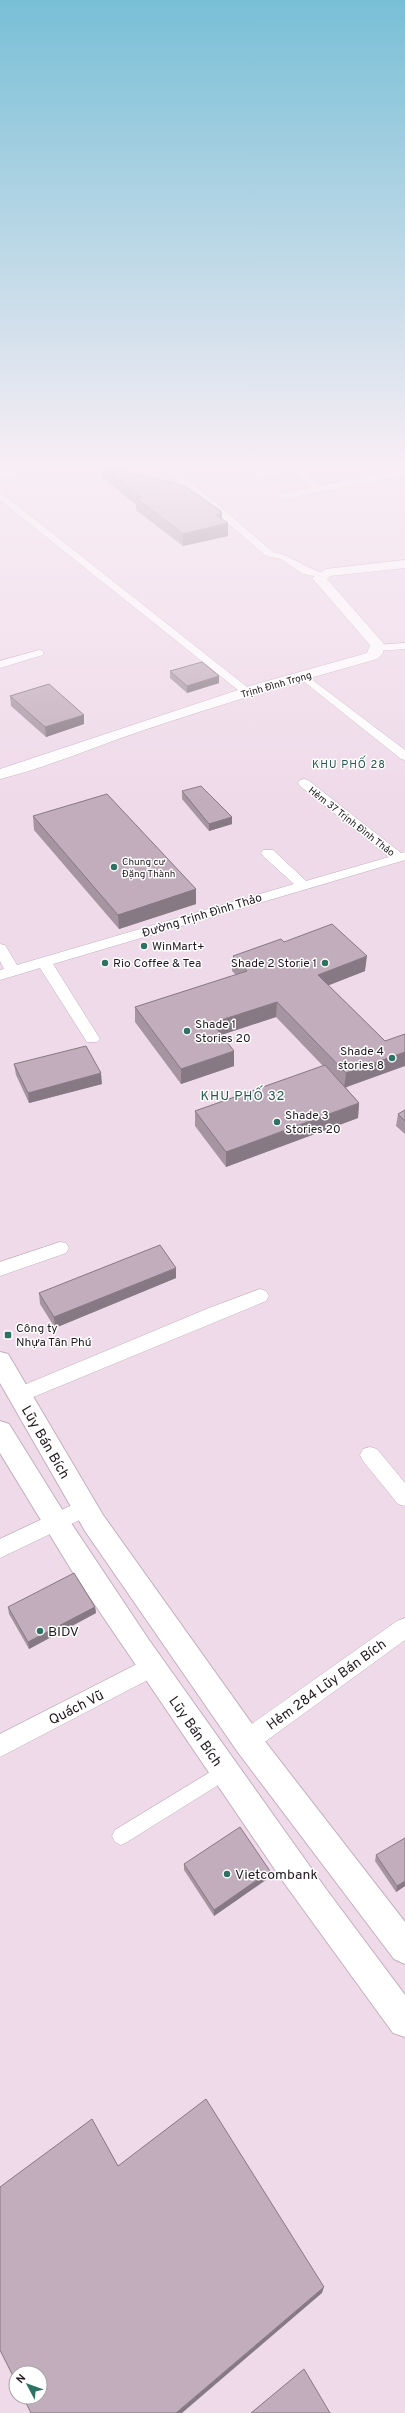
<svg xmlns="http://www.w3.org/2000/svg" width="405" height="2413" font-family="Overpass,sans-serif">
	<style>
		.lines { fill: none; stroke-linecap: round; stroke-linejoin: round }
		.pedestrian-casing { stroke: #c4afbe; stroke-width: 1 }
		.minor-casing { stroke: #c4afbe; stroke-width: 1 }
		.tertiary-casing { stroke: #c4afbe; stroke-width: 1 }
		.secondary-casing { stroke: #c4afbe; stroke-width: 2 }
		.pedestrian { fill: #fff; fill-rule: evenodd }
		.minor { fill: #fff; fill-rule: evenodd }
		.tertiary { fill: #fff; fill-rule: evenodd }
		.secondary { fill: #fff; fill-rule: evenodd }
		.wall { fill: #a695a1 }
		.shaded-wall { fill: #877983 }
		.building { fill: #c1adbb; stroke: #877983 }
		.poi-dot { fill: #2e7264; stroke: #fff; stroke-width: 1.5 }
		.labels { text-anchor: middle; stroke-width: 3; stroke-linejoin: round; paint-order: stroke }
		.far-street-label { font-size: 10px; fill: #221a20; stroke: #fff }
		.far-poi-label { font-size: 10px; fill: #221a20; stroke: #fff; text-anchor: start }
		.far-neighbourhood-label { font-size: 11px; letter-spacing: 1px; fill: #23594e; stroke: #fff }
		.street-label { font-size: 12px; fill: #221a20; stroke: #fff }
		.poi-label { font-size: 12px; fill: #221a20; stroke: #fff; text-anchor: start }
		.neighbourhood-label { font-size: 13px; letter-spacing: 1px; fill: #23594e; stroke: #fff }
		.near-street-label { font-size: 14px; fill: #221a20; stroke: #fff }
		.near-poi-label { font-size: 14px; fill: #221a20; stroke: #fff; text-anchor: start }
	</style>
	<rect width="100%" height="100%" fill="#efdae9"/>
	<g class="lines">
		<!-- pedestrian casing -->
		<g class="pedestrian-casing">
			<path id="pedestrian" d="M225 1763 231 1765 234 1771 231 1777 127 1842 121 1845 115 1842 112 1836 115 1830Z"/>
		</g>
		<!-- minor casing -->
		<g class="minor-casing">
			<g id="minor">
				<path d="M42 463H60L0 479V473Z"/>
				<path d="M178 463H197L176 469 273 552C292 556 306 568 325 574V578L303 574 281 559 266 556 164 468Z"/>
				<path d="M242 463H253L261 471 301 466 319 486 405 469V475L283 499 278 496 280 494 311 488 296 471 259 477Z"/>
				<path d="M0 492 251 690 253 692 251 694H243L0 500Z"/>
				<path d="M405 643V649L378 651 372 648 378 645Z"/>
				<path d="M39 650 43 651V655L0 668V661Z"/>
				<path d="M302 672 405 750V760L401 759 298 677 296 675Z"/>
				<path d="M304 779 308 780 401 853 405 852V860L53 964 100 1039 97 1042H87L40 968 0 980V970L4 969 0 961V944L5 945 17 965 294 884 263 856 261 853 263 850H273L306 881 389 857 300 786 298 783 300 780Z"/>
				<path d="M60 1242 66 1243 69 1248 66 1253 0 1276V1262Z"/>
				<path d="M260 1289 266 1291 269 1296 266 1301 26 1400 19 1403 12 1400 10 1395 12 1390 209 1308Z"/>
				<path d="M370 1447 377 1449 405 1483V1506L398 1504 363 1461 360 1455 363 1449Z"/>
				<path d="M85 1499 92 1502 95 1508 92 1514 0 1558V1539Z"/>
				<path d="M405 1618V1640L255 1749 247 1752 239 1749 236 1741 239 1733 397 1621Z"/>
				<path d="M151 1657 159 1660 162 1667 159 1674 0 1757V1734Z"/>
			</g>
		</g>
		<!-- tertiary casing -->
		<g class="tertiary-casing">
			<path id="tertiary" d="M405 560V568L330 576 327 579 384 644 383 653 377 659C298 681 219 705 141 731 94 747 48 767 0 779V769L253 685 367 653 370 645 312 578 326 569Z"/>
		</g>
		<!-- secondary casing -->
		<g class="secondary-casing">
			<g id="secondary">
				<path d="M0 1352 8 1354 103 1515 257 1731 405 1922V1964L394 1959 237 1751 85 1531 0 1383Z"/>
				<path d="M0 1421 9 1424 63 1511 149 1640 326 1889 405 1995V2037L393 2033 282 1880 72 1571 0 1453Z"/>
			</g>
		</g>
		<!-- pedestrian -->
		<use href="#pedestrian" class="pedestrian"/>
		<!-- minor -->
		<use href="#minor" class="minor"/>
		<!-- tertiary -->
		<use href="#tertiary" class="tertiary"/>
		<!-- secondary -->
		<use href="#secondary" class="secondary"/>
	</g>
	<!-- wall -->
	<g class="wall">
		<path d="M102 465 221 511V513H222V519L228 536 183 546 136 510V505L102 477Z"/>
		<path d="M170 671 219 683 187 693 170 678Z"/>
		<path d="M10 696 84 715V724L46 737 11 706Z"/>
		<path d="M182 791 232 817V824L209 831 182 799Z"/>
		<path d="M33 816 196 889V904L119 929 34 830Z"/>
		<path d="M284 942 365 971 328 985 385 1041 346 1088 359 1103 358 1118 226 1167 195 1126V1111L323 1066 276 1017 221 1035 234 1051V1066L181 1084 135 1022V1007L236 975 232 971 233 956Z"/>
		<path d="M14 1064 102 1084 29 1103 16 1075Z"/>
		<path d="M405 1110V1134L396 1126 398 1114Z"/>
		<path d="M176 1268V1278L55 1328 40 1304 39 1293Z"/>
		<path d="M8 1607H95L96 1613 29 1649 9 1614Z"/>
		<path d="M376 1855 405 1886 396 1892 375 1861Z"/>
		<path d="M184 1864 270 1871V1877L214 1916 184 1870Z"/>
	</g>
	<!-- shaded-wall -->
	<g class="shaded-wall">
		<path d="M219 511H221V514L222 513V525L228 523V536L183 546V534L216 515Z"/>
		<path d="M219 676V683L187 693V686Z"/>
		<path d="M84 715V724L46 737 45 727Z"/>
		<path d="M232 817V824L209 831V824Z"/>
		<path d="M196 889V904L119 929 118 915Z"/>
		<path d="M367 956 365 971 317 990 318 975Z"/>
		<path d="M277 1002 276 1017 212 1038V1023Z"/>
		<path d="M234 1051V1066L181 1084V1069Z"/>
		<path d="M405 1052V1066L344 1088 346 1073Z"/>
		<path d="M101 1073 102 1084 29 1103 28 1093Z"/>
		<path d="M359 1103 358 1118 226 1167V1152Z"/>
		<path d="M176 1268V1278L55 1328 54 1317Z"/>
		<path d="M95 1607 96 1613 29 1649 28 1642Z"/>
		<path d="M270 1871V1877L214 1916V1910Z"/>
		<path d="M405 1881V1886L396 1892 397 1886Z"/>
		<path d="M324 2287 322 2293 182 2413H176Z"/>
	</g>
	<!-- building -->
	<g class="building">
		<path d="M102 465 185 486 221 511H219L222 513 216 515 228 523 183 534 136 498 141 497Z"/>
		<path d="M202 662 219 676 187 686 170 671Z"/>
		<path d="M49 684 84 715 45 727 10 696Z"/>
		<path d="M201 786 232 817 209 824 182 791Z"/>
		<path d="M107 794 196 889 118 915 33 816Z"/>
		<path d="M332 924 367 956 318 975 385 1041 405 1034V1052L346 1073 277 1002 212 1023 234 1051 181 1069 135 1007 247 971 233 956 281 939 284 942Z"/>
		<path d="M86 1046 101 1073 28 1093 14 1064Z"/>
		<path d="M325 1065 359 1103 226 1152 195 1111Z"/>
		<path d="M405 1110V1121L398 1114Z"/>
		<path d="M160 1245 176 1268 54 1317 39 1293Z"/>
		<path d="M74 1573 95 1607 28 1642 8 1607Z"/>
		<path d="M240 1827 270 1871 214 1910 184 1864Z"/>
		<path d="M405 1838V1881L397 1886 376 1855Z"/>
		<path d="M206 2099 324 2287 176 2413H31L23 2397H40V2373H16V2382L0 2350V2187L92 2119 118 2166Z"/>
		<path d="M304 2369 330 2413H251Z"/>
	</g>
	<!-- sky -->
	<linearGradient id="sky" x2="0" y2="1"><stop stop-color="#78bfd6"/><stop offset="0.58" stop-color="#f8eef5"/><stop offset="1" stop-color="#f8eef5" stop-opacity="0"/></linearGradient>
	<rect width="405" height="801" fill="url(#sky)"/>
	<!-- markers -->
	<g class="poi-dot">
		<circle cx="114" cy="867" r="4"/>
		<circle cx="144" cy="946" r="4"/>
		<circle cx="105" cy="963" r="4"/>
		<circle cx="325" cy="963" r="4"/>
		<circle cx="187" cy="1031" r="4"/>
		<circle cx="392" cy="1058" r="4"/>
		<circle cx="277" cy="1122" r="4"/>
		<rect x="4" y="1331" width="8" height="8" rx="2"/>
		<circle cx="40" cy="1631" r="4"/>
		<circle cx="227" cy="1874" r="4"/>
	</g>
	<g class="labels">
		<!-- far-street labels -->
		<g class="far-street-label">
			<text transform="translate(276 684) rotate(-16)" y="4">Trịnh Đình Trọng</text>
			<text transform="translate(352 821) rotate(38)" y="4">Hẻm 37 Trịnh Đình Thảo</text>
		</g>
		<!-- far-poi labels -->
		<g class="far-poi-label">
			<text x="122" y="865">Chung cư<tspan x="122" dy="12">Đặng Thành</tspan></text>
		</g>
		<!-- far-neighbourhood labels -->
		<g class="far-neighbourhood-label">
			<text x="349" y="768">KHU PHỐ 28</text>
		</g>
		<!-- street labels -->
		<g class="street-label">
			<text transform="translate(202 915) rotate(-17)" y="4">Đường Trịnh Đình Thảo</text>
		</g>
		<!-- poi labels -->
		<g class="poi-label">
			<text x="152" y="950">WinMart+</text>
			<text x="113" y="967">Rio Coffee &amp; Tea</text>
			<text x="317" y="967" text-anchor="end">Shade 2 Storie 1</text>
			<text x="195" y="1028">Shade 1<tspan x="195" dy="14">Stories 20</tspan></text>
			<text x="384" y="1055" text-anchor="end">Shade 4<tspan x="384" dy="14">stories 8</tspan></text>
			<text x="285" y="1119">Shade 3<tspan x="285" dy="14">Stories 20</tspan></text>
			<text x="16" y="1332">Công ty<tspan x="16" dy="14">Nhựa Tân Phú</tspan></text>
		</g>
		<!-- neighbourhood labels -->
		<g class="neighbourhood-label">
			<text x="243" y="1100">KHU PHỐ 32</text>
		</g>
		<!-- near-street labels -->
		<g class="near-street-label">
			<text transform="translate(46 1442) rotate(60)" y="5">Lũy Bán Bích</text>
			<text transform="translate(326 1684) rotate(-36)" y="5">Hẻm 284 Lũy Bán Bích</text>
			<text transform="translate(76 1707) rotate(-27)" y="5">Quách Vũ</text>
			<text transform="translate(196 1731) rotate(55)" y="5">Lũy Bán Bích</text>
		</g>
		<!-- near-poi labels -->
		<g class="near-poi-label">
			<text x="48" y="1636">BIDV</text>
			<text x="235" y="1879">Vietcombank</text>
		</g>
	</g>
	<!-- north arrow -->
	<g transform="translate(28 2385) rotate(311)"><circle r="19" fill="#ffffff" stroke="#a7a3a6"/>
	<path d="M0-3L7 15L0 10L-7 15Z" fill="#2e7264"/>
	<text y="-6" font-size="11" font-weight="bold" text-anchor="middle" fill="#221a20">N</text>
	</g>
</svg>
